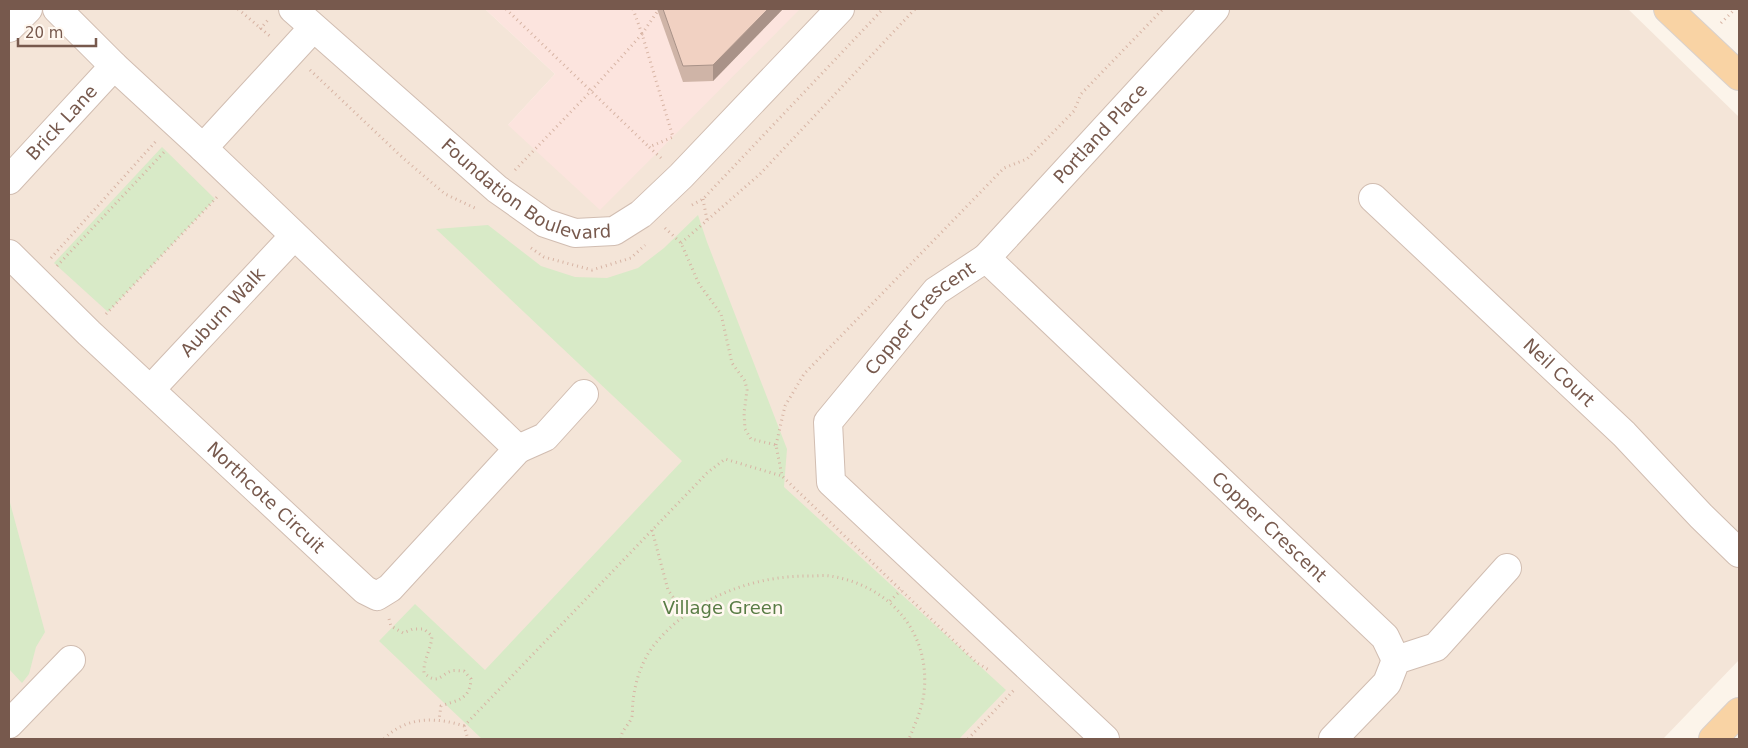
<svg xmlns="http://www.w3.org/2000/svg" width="1748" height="748" font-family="'DejaVu Sans',sans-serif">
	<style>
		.residential { fill: #f4e5d8 }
		.commercial { fill: #fce4de }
		.park { fill: #d8eac7 }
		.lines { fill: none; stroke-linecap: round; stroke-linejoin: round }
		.minor-casing { stroke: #d1bdb1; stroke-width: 30 }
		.major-casing { stroke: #d9d1cd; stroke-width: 30 }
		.path { stroke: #d7b4a4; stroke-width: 3; stroke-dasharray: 1 4; stroke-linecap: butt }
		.minor { stroke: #fff; stroke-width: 28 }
		.major { stroke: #f9d3a4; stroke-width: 28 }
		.wall { fill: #cfb4a7 }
		.shaded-wall { fill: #a99288 }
		.building { fill: #f1d1c2; stroke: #a99288 }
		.labels { text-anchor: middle; stroke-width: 5; stroke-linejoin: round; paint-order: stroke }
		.street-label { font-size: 18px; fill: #77594d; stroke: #fff8f0 }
		.park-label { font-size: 18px; fill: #597c45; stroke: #fff8f0 }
	</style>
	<rect width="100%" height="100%" fill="#fcf4ea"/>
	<!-- residential -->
	<path class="residential" d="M9 9H485L555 74 508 125 799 9H1628L1739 117V660L1663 739H9Z"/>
	<!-- commercial -->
	<path class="commercial" d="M485 9H800L600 210 508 125 555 74Z"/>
	<!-- park -->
	<g class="park">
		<path d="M162 147 215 199 108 312 54 263Z"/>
		<path d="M698 215 707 242 787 449 784 487 1006 690 959 739H482L379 641 415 604 485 670 682 461 436 229 488 225 541 266 575 277 607 278 638 268 664 248Z"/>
		<path d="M9 499 45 632 36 647 29 674 22 683 9 669Z"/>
	</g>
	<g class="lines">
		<!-- minor casing -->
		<g class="minor-casing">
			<g id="minor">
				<path id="s1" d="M293 9 497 189 545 223 575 233 614 231 641 214 681 176 840 9"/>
				<path d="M9 28 28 9"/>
				<path d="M203 148 313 28"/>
				<path id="s2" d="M9 180 114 66"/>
				<path id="s3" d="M1373 198 1624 434 1701 516 1739 553"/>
				<path id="s4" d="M9 254 89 333 365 590 377 596 390 588 518 449 203 148 114 66 57 9"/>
				<path id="s5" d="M986 258 1215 9"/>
				<path id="s6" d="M151 389 294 236"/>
				<path d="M518 449 545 437 584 394"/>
				<path d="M9 724 71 660"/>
				<path id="s7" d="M1105 739 831 482 828 422 936 291 986 258 1385 637 1396 660"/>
				<path d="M1333 739 1387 683 1396 660 1436 647 1507 568"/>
			</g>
		</g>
		<!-- major casing -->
		<g class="major-casing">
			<g id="major">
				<path d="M1668 9 1739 76"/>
				<path d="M1713 739 1739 712"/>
			</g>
		</g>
		<!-- path -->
		<g class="path">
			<path d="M238 9 271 37"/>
			<path d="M506 9 649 147"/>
			<path d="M633 9 642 34"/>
			<path d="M1721 23 1735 9"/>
			<path d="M260 29 268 20"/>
			<path d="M642 34 657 12"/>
			<path d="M310 70 403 158 445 194 477 209"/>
			<path d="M515 170 590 92 642 34 673 137 649 147 661 158"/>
			<path d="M703 199 707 220"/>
			<path d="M692 205 703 199 883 9"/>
			<path d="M665 228 681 243 699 284 721 314 732 363 745 381 747 390 744 413 745 429 751 439 776 445 782 476 977 663 989 670"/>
			<path d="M681 243 760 174 915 9"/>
			<path d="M531 248 544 257 592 270 631 258 645 245"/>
			<path d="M51 258 157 140"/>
			<path d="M57 266 166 150"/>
			<path d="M106 314 217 197"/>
			<path d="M776 445 785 406 804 374 1004 168 1027 159 1074 111 1081 94 1163 9"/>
			<path d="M652 530 668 590 686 615"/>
			<path d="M890 601 901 590"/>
			<path d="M389 619 391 626 403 633 413 629H424L432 636C431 650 423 660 424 673 438 685 439 676 451 671 455 670 460 671 464 671L471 679C470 700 457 700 441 706L439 720"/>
			<path d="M464 726 707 473 725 459 782 476"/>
			<path d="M384 739C406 716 437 717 464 726L468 739"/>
			<path d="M621 739C621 729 630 725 632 716 633 711 632 706 633 701 635 682 642 660 654 645 691 599 753 575 811 576 817 576 824 575 830 576 889 585 931 632 924 693 922 709 915 724 909 739"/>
			<path d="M968 739 1014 690"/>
		</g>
		<!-- minor -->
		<use href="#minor" class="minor"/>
		<!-- major -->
		<use href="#major" class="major"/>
	</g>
	<!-- wall -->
	<path class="wall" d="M657 9H783L713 81 683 82Z"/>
	<!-- shaded-wall -->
	<path class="shaded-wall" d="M768 9H783L713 81V65Z"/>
	<!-- building -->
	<path class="building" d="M663 9H768L713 65 683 66Z"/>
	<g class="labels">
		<!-- street labels -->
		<g class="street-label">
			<text dy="6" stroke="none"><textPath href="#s2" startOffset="78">Brick Lane</textPath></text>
			<text dy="6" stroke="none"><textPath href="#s5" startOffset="169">Portland Place</textPath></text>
			<text dy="6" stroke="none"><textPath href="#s1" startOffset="300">Foundation Boulevard</textPath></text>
			<text dy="6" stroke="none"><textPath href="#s6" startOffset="105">Auburn Walk</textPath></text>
			<text dy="6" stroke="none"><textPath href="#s7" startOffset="575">Copper Crescent</textPath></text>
			<text dy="6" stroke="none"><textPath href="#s3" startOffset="255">Neil Court</textPath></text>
			<text dy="6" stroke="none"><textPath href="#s4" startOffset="354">Northcote Circuit</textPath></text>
			<text dy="6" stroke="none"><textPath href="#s7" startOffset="1056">Copper Crescent</textPath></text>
		</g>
		<!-- park labels -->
		<g class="park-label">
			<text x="723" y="614">Village Green</text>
		</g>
	</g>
	<!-- border -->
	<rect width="1748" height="748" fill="none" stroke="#77594d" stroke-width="20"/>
	<!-- scale -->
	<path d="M18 38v8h78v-8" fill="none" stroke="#77594d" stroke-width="2.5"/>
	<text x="25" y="38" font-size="15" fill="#77594d" stroke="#fff8f0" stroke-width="4" paint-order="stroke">20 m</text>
</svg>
